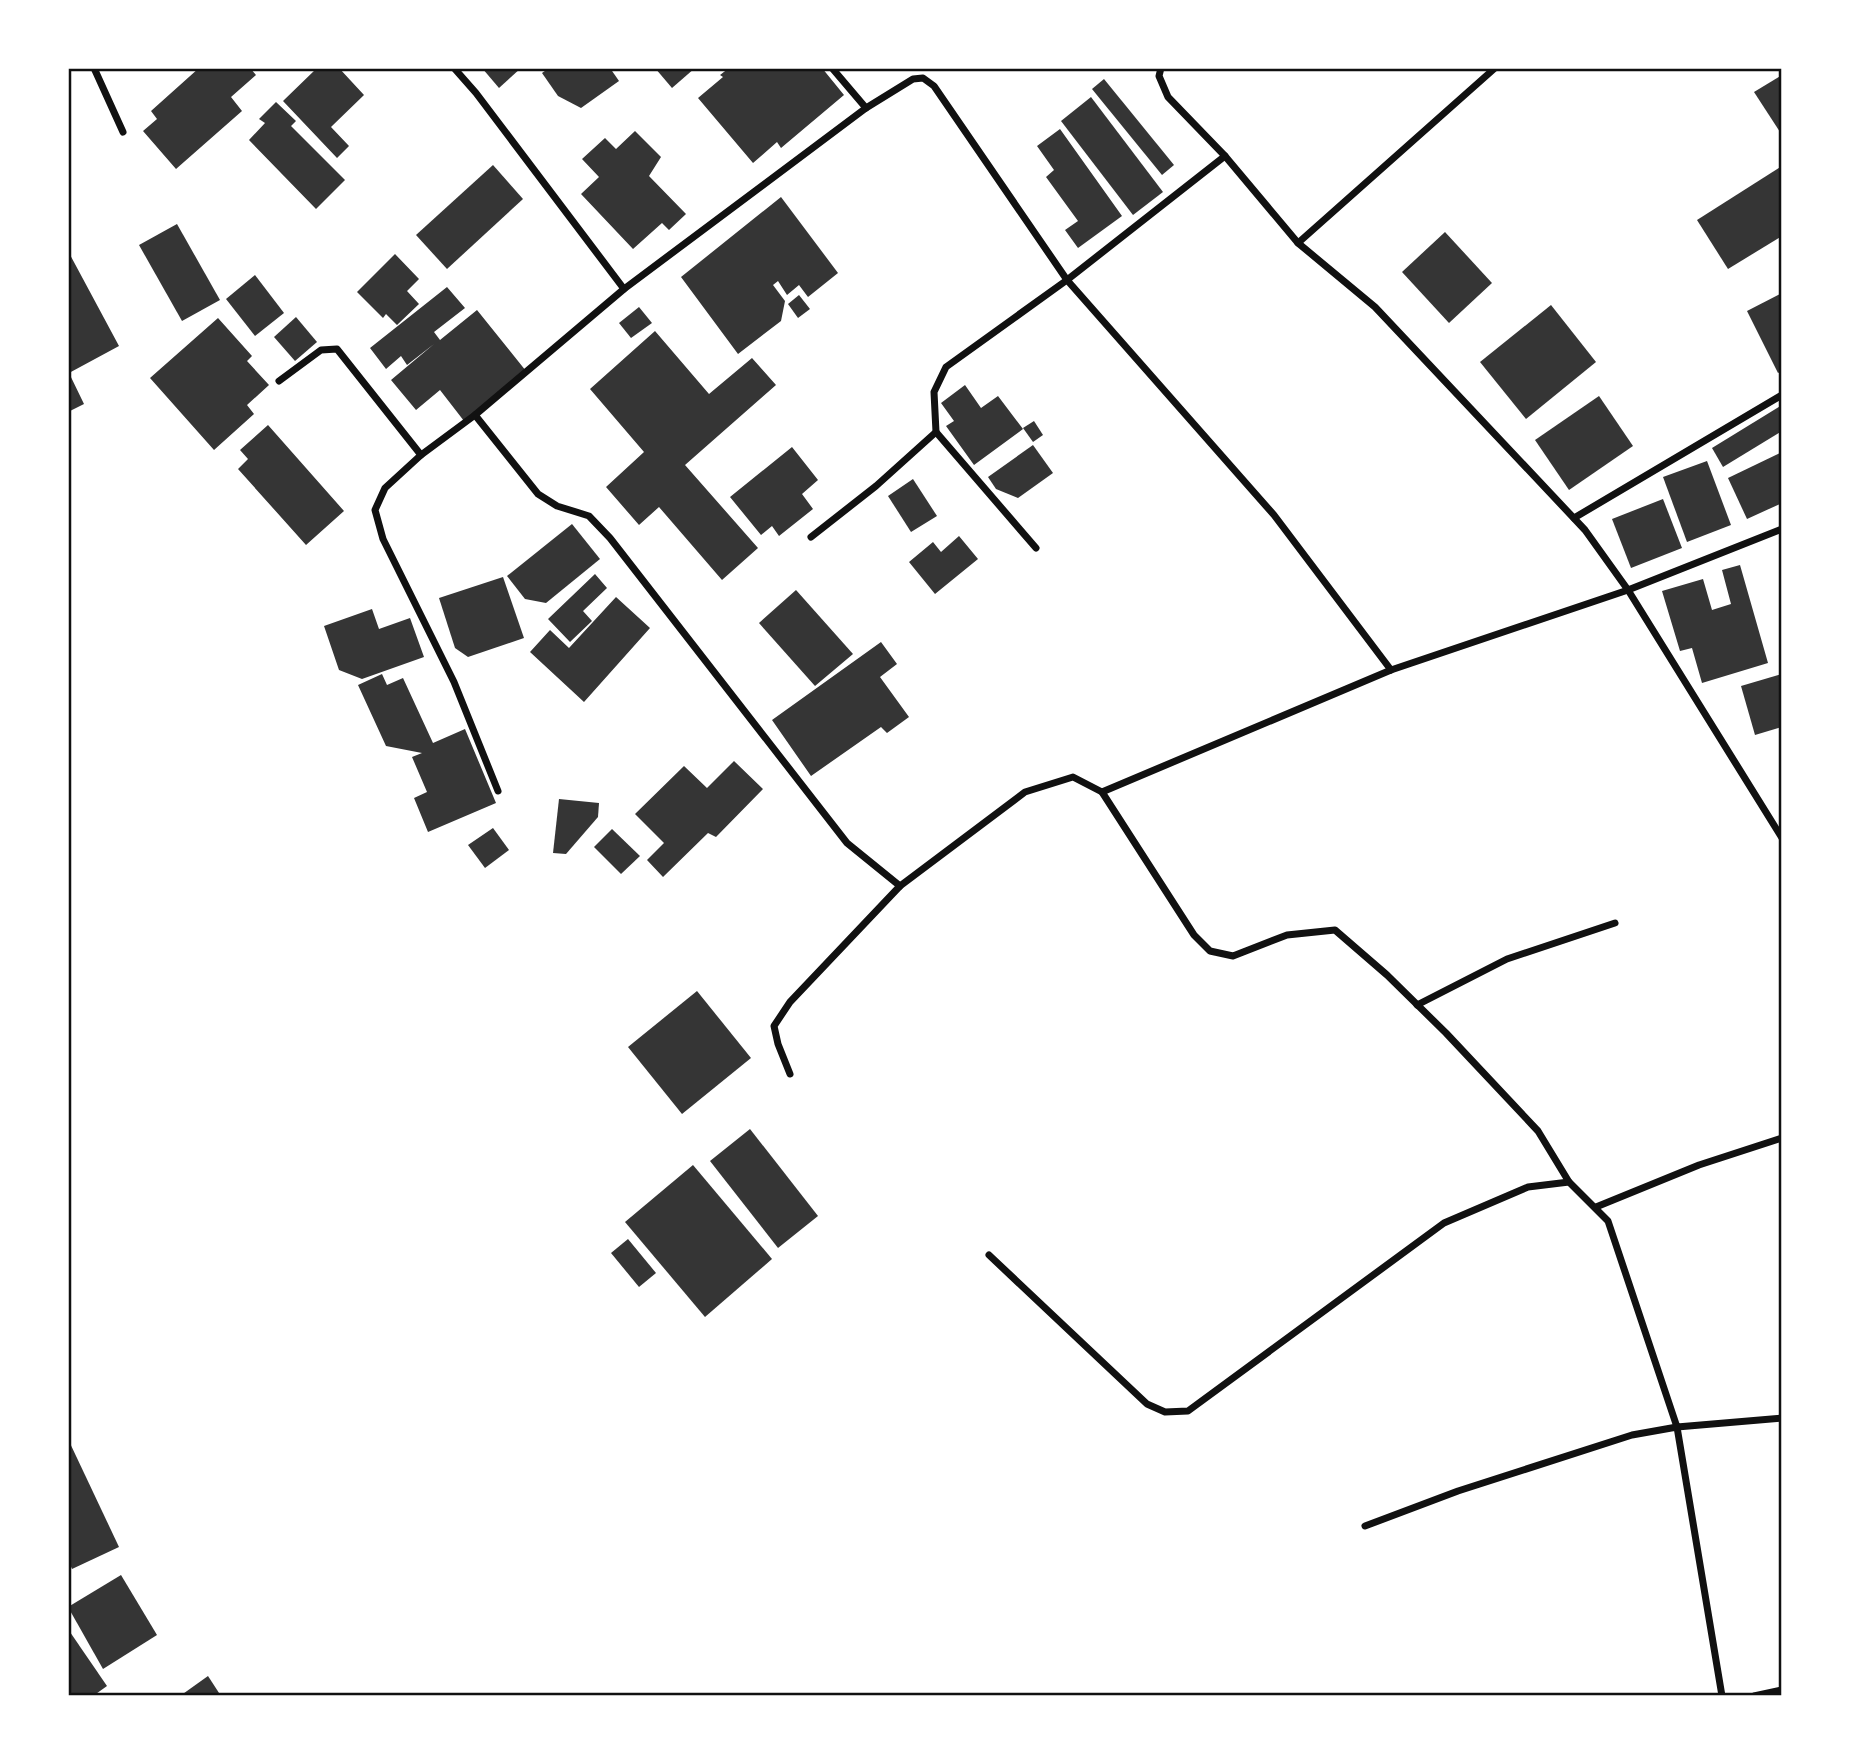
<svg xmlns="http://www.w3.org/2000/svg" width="1850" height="1764" font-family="Rubik,sans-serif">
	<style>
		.building { fill: #353535 }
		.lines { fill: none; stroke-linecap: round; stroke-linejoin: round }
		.minor { stroke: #111; stroke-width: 7 }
		.neatline { fill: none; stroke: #111; stroke-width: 2.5 }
	</style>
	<rect width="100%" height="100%" fill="#fff"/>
	<!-- building -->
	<g class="building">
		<path d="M199 68H250L256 75 231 97 242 111 176 169 143 131 157 119 151 111Z"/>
		<path d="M317 68H339L364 95 331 127 349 146 337 158 283 101Z"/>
		<path d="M482 68H521L499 88Z"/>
		<path d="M549 68H610L619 81 581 108 558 96 542 73Z"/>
		<path d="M655 68H695L672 88Z"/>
		<path d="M729 68H822L844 95 781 148 777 142 753 163 698 98 723 77 720 75Z"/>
		<path d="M1782 75V135L1754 92Z"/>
		<path d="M1104 79 1174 165 1162 175 1092 89Z"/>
		<path d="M1091 97 1163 192 1133 215 1061 121Z"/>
		<path d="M276 102 296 121 291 126 345 180 316 209 249 140 265 123 259 119Z"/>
		<path d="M1060 129 1122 216 1078 248 1065 230 1078 221 1046 177 1054 170 1037 146Z"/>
		<path d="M635 131 661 157 649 176 686 214 669 230 662 223 633 249 581 194 599 177 582 159 605 138 616 149Z"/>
		<path d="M493 165 523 199 447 269 416 235Z"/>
		<path d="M1782 166V236L1728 269 1697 220Z"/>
		<path d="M781 197 838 273 808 297 799 285 787 295 778 281 773 285 785 301 781 321 738 354 681 277Z"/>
		<path d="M177 224 220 300 182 321 139 245Z"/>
		<path d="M1445 232 1492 283 1449 323 1402 272Z"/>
		<path d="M68 251 119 346 69 373 84 404 68 412Z"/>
		<path d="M395 254 419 279 407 291 419 304 397 325 386 314 383 318 357 292Z"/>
		<path d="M255 275 284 313 255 336 226 299Z"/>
		<path d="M447 287 465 308 434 332 440 340 477 310 526 371 464 421 440 390 416 410 391 380 434 344 407 365 401 356 386 369 370 348Z"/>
		<path d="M1782 293V371L1778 373 1747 311Z"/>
		<path d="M799 295 810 309 798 318 788 304Z"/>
		<path d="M1551 305 1596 362 1526 419 1480 362Z"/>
		<path d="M639 307 652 323 631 338 619 323Z"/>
		<path d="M296 317 317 342 295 361 274 337Z"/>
		<path d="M218 318 252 356 247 361 269 385 247 405 254 414 214 450 150 378Z"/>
		<path d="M655 331 709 394 752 358 776 385 685 465 758 548 722 580 659 507 639 525 606 487 644 452 590 389Z"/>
		<path d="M965 385 981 408 998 396 1023 429 974 465 946 426 954 421 941 403Z"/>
		<path d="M1599 396 1633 446 1569 490 1535 440Z"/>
		<path d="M1782 405V431L1723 467 1712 448Z"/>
		<path d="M1034 421 1043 435 1033 442 1023 428Z"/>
		<path d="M268 425 344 511 306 545 238 469 248 459 240 450Z"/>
		<path d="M1033 445 1053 473 1018 498 996 489 988 477Z"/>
		<path d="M792 447 818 480 802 494 813 509 779 536 772 526 761 535 730 497Z"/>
		<path d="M1782 452V503L1747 519 1728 478Z"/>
		<path d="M1707 461 1731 525 1687 542 1663 477Z"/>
		<path d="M913 479 937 516 911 532 888 496Z"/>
		<path d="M1663 499 1682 548 1631 568 1612 519Z"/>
		<path d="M572 524 600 559 546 603 525 599 507 576Z"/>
		<path d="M959 536 978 559 935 594 909 562 933 542 941 552Z"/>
		<path d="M1740 565 1768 663 1702 683 1692 648 1680 651 1662 591 1703 579 1712 610 1731 604 1722 570Z"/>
		<path d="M595 574 607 588 583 611 592 621 570 642 548 619Z"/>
		<path d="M503 577 524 638 468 657 455 648 439 598Z"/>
		<path d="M796 590 853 654 815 686 759 623Z"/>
		<path d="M616 597 650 628 584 702 530 652 550 630 569 648Z"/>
		<path d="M372 609 379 629 410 618 424 657 362 679 339 670 324 626Z"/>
		<path d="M881 642 897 664 880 677 909 717 887 733 881 727 811 776 772 720Z"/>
		<path d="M382 674 387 685 403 678 433 743 465 729 496 803 428 832 414 798 427 792 412 757 422 753 386 746 358 685Z"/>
		<path d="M1782 674V727L1755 735 1741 686Z"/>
		<path d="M734 761 763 789 716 837 708 833 663 877 647 860 664 843 635 814 684 766 707 788Z"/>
		<path d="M559 799 599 803 598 817 566 854 553 853Z"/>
		<path d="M493 828 509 850 485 868 468 845Z"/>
		<path d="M612 829 640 856 621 874 594 847Z"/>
		<path d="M697 991 751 1058 682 1114 628 1047Z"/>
		<path d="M750 1129 818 1216 778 1248 710 1161Z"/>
		<path d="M693 1165 772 1259 705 1317 625 1222Z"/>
		<path d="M628 1239 656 1273 639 1287 611 1253Z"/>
		<path d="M68 1439 119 1547 72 1569 68 1560Z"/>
		<path d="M121 1575 157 1635 103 1669 68 1607Z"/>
		<path d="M70 1632 107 1686 93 1696H68V1634Z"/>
		<path d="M208 1676 221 1696H180Z"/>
	</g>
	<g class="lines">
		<!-- minor -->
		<g class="minor">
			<path d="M94 68 123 132"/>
			<path d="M454 68 476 93 624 289"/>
			<path d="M832 68 866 108"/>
			<path d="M1161 68 1159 76 1168 97 1225 156 1298 243 1375 307 1585 530 1628 590 1782 838"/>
			<path d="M1298 243 1495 68"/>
			<path d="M279 381 321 350 337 349 421 455"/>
			<path d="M475 415 538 494 557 506 589 516 610 538 847 843 900 886"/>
			<path d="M936 432 1036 548"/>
			<path d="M1574 518 1782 395"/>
			<path d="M811 537 876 486 936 432 934 392 946 367 1067 280 1225 156"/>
			<path d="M498 791 454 682 383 539 375 510 385 488 421 455 475 415 624 289 866 108 913 79 923 78 934 86 1067 280 1274 515 1391 670"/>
			<path d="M1102 792 1391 670 1628 590 1782 529"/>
			<path d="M1417 1005 1507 959 1615 923"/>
			<path d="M790 1074 778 1044 774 1026 790 1002 900 886 1025 792 1073 777 1102 792 1194 935 1210 951 1233 956 1287 935 1335 930 1387 975 1446 1033 1538 1131 1569 1182"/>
			<path d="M1596 1207 1699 1165 1782 1138"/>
			<path d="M989 1255 1147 1404 1165 1412 1188 1411 1444 1223 1528 1187 1569 1182 1608 1221 1677 1427 1782 1418"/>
			<path d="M1365 1526 1458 1491 1632 1435 1677 1427 1722 1696"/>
			<path d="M1754 1696 1782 1690"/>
		</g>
	</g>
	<!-- border -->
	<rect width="1850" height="1764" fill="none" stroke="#ffffff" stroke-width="140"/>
	<rect x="70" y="70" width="1710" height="1624" class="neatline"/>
</svg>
